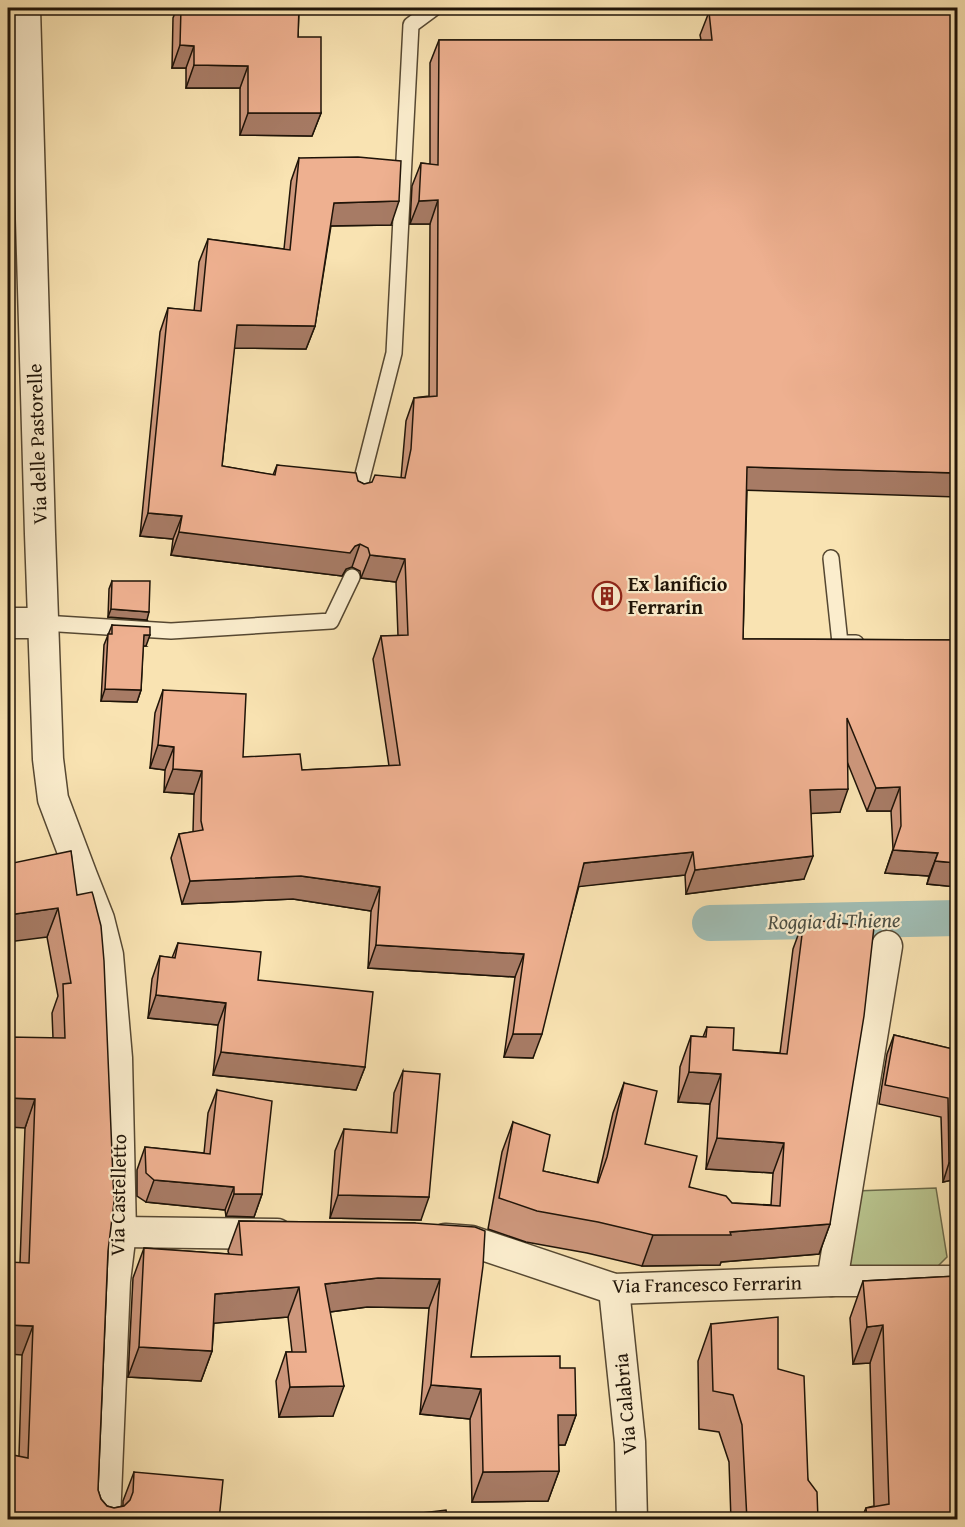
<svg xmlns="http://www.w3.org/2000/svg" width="965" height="1527" font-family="'Gentium Book Plus',serif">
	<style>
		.green { fill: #b9c58f; stroke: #6c6c4c; stroke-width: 1.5 }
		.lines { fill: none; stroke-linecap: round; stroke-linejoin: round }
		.canal { stroke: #a0bdb4; stroke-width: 36 }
		.lane-casing { stroke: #564832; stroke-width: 18 }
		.street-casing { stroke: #564832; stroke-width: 33 }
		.lane { stroke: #fbedcd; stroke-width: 15 }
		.street { stroke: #fbedcd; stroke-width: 30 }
		.wall { fill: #cd977c; stroke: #1f1408; stroke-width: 1.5 }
		.shaded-wall { fill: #a77b65; stroke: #1f1408; stroke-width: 1.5 }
		.building { fill: #eeb090; stroke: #1f1408; stroke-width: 1.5 }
		.labels { text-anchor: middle; stroke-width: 4.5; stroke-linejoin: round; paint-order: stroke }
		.street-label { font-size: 20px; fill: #1f1408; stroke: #fbedcd }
		.poi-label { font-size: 20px; font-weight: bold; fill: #1f1408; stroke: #fbedcd; text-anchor: start }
		.water-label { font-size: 21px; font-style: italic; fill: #4c4f44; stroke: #fbedcd }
	</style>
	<rect width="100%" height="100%" fill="#f9e3b2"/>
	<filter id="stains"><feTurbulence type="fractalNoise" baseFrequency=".00333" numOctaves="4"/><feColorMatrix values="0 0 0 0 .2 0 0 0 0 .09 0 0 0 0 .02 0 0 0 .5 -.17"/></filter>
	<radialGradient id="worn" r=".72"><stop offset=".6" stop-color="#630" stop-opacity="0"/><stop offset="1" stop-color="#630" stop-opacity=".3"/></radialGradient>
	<!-- green -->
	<g class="green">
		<path d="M8 16H10L11 213H8Z"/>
		<path d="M936 1188 947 1257 937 1267 849 1269 855 1191Z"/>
	</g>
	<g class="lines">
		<!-- canal -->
		<path class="canal" d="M710 923 958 918"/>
		<!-- lane casing -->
		<g class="lane-casing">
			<g id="lane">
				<path d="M357 498 394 353 411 25 434 8"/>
				<path d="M831 558 840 643H856"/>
				<path d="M43 623 171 631 331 621 352 577"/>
			</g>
		</g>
		<!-- street casing -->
		<g class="street-casing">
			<g id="street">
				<path d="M25 8 40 534 48 759 53 799 82 876 99 919 108 955 117 1058 121 1232 115 1281 105 1520"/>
				<path d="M8 623H43"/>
				<path d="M121 1232 277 1234"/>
				<path d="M445 1239 471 1241 614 1289 832 1281H958"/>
				<path d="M832 1281 887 946"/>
				<path d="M614 1289 630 1442 632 1520"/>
			</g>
		</g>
		<!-- lane -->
		<use href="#lane" class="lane"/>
		<!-- street -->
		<use href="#street" class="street"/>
	</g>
	<!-- wall -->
	<g class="wall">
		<path d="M177 8H299L298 37 321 113 312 136 240 135V88H186V68H172L173 18Z"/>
		<path d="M709 12 957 14 747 491 743 639 957 640V887L927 884 929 876 885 873 893 849 891 811H867L848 764 840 812 811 813 804 879 686 894 685 875 579 886 533 1058 504 1057 515 977 368 968 371 911 293 899 182 904 171 858 179 834 193 832 194 794 164 792 165 770 150 768 155 713 163 690 243 757 302 770 389 766 373 659 381 636H398L396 582 361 578 360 571 352 567 346 569 342 576 171 555 173 539 140 536 160 332 168 308 194 311 199 262 208 239 284 249 291 181 299 158 391 225 331 226 315 326 306 349 234 348 222 466 273 475 277 465 358 481 364 484 401 478 406 421 414 398 429 396 430 224H410L412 186 421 163 430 164V63L439 40H701L700 35Z"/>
		<path d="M957 569V635L956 634Z"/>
		<path d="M112 581 147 620 108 617 109 589Z"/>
		<path d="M112 625 146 646H143L141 690 137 702 101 701 104 645Z"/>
		<path d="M71 851 108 1251 98 1490 101 1499 107 1506 114 1508 123 1506V1501L134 1472 219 1520H8L19 1456 22 1355 20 1263 25 1128 53 1038 52 1013 58 996 47 937Z"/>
		<path d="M804 919 830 1224 819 1254 721 1262 720 1265 642 1266 587 1253 526 1242 488 1229 502 1152 513 1122 543 1171 597 1183 613 1113 624 1083 645 1144 689 1187 732 1203 771 1205 773 1173 706 1169 710 1104 678 1102 680 1067 691 1036 703 1037 707 1027 733 1050 780 1053 793 949Z"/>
		<path d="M178 943 258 980 365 1067 356 1090 213 1075 218 1025 148 1018 152 979 160 956 172 958Z"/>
		<path d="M894 1035 957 1050V1179L943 1182 941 1117 879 1104 887 1054Z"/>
		<path d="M403 1071 421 1220 330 1218 335 1151 344 1129 391 1133 394 1093Z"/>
		<path d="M217 1090 262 1194 254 1217 226 1216 225 1210 146 1202 137 1196V1170L145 1147 204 1153 208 1113Z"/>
		<path d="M239 1221 415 1223 471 1357 560 1368 576 1415 565 1445H558L559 1471 548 1501 472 1502 470 1419 420 1414 429 1308 367 1307 330 1312 333 1416 279 1417 276 1381 286 1352H292L288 1317 214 1323 212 1351 201 1381 128 1377 133 1278 144 1248 229 1254 228 1251Z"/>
		<path d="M957 1276V1520H861L866 1508 874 1506 870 1363 853 1364 850 1318 863 1281Z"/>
		<path d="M711 1324 778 1369 808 1480 818 1520H731L729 1462 719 1432 699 1429 698 1361Z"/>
	</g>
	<!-- shaded-wall -->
	<g class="shaded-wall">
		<path d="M180 45 194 46 186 68H172Z"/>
		<path d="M194 65 248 66 240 88H186Z"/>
		<path d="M248 113H321L312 136 240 135Z"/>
		<path d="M438 200 430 224H410L419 201Z"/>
		<path d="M399 201 391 225 326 226 334 203Z"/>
		<path d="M237 325 315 326 306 349 228 348Z"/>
		<path d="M747 467 957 473V497L739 490Z"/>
		<path d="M148 513 182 516 173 539 140 536Z"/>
		<path d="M179 532 355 546 360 544 352 567 346 569 342 576 171 555Z"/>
		<path d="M370 555 405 559 396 582 361 578Z"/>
		<path d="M111 609 149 612 147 620 108 617Z"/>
		<path d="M144 635H150L146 646H140Z"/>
		<path d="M105 689 141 690 137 702 101 701Z"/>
		<path d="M158 745 174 747 165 770 150 768Z"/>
		<path d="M173 769 202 771 194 794 164 792Z"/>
		<path d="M900 787 891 811H867L876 788Z"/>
		<path d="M848 789 840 812 802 814 810 790Z"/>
		<path d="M893 850 938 853 929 876 885 873Z"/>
		<path d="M693 852 685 875 576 887 584 863Z"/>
		<path d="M813 856 804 879 686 894 695 870Z"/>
		<path d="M935 861 957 863V887L927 884Z"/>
		<path d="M301 876 380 887 371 911 293 899 182 904 190 881Z"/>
		<path d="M58 908 47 937 8 942V915Z"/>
		<path d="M376 945 524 954 515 977 368 968Z"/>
		<path d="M156 995 226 1003 218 1025 148 1018Z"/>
		<path d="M513 1034H542L533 1058 504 1057Z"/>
		<path d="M221 1052 365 1067 356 1090 213 1075Z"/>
		<path d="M689 1072 721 1074 710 1104 678 1102Z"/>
		<path d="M8 1098 35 1099 25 1128 8 1127Z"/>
		<path d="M717 1138 784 1143 773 1173 706 1169Z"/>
		<path d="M957 1162V1179L943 1182 949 1163Z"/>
		<path d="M154 1180 234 1187 225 1210 146 1202Z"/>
		<path d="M234 1194H262L254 1217 226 1216Z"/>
		<path d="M338 1195 429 1197 421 1220 330 1218Z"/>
		<path d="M830 1224 819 1254 721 1262 720 1265 642 1266 653 1235 730 1232Z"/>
		<path d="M378 1278 440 1279 429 1308 367 1307 314 1314 325 1284Z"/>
		<path d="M299 1287 288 1317 205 1324 215 1294Z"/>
		<path d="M8 1325 33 1326 22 1355 8 1354Z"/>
		<path d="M883 1325 870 1363 853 1364 867 1327Z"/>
		<path d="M139 1347 212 1351 201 1381 128 1377Z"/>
		<path d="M431 1385 481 1389 470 1419 420 1414Z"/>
		<path d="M344 1386 333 1416 279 1417 290 1387Z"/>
		<path d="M558 1415H576L565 1445H547Z"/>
		<path d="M559 1471 548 1501 472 1502 483 1472Z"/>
	</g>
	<!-- building -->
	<g class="building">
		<path d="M181 8H299L298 37H321V113H248V66L194 65V46L180 45Z"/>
		<path d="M709 12 957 14V473L747 467 743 639 957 640V863L935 861 938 853 893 850 901 826 900 787 876 788 847 718 848 789 810 790 813 856 695 870 693 852 584 863 542 1034H513L524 954 376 945 380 887 301 876 190 881 179 834 203 830 201 821 202 771 173 769 174 747 158 745 163 690 246 694 243 757 300 754 302 770 400 765 381 636 408 635 405 559 370 555 368 548 360 544 355 546 350 553 179 532 182 516 148 513 168 308 201 311 208 239 290 250 299 158 358 157 401 161 399 201 334 203 315 326 237 325 222 466 275 475 277 465 356 473 358 481 364 484 372 482 375 475 405 478 411 449 414 398 437 396 438 200 419 201 421 163 438 165 439 40H712Z"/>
		<path d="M8 290 9 308H8Z"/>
		<path d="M8 369 9 442H8Z"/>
		<path d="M112 581H150L149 612 111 609Z"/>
		<path d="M112 625 150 627V635H144L141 690 105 689 108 634H112Z"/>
		<path d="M71 851 77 895 92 892 93 895 101 926 104 961 114 1202 108 1251 98 1490 101 1499 107 1506 114 1508 124 1506 130 1500 133 1492 134 1472 223 1480 219 1520H8V1454L28 1458 33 1326 8 1325V1262L29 1263 35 1099 8 1098V1037L65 1038 63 984 71 983 58 908 8 915V864Z"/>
		<path d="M804 919 874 927 864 1016 830 1224 730 1232 731 1235H653L598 1222 537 1211 499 1198 513 1122 550 1135 543 1171 598 1183 607 1157 624 1083 657 1091 645 1144 697 1156 689 1187 726 1196 732 1203 780 1206 784 1143 717 1138 721 1074 689 1072 691 1036 706 1037 707 1027 734 1028 733 1050 787 1054Z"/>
		<path d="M178 943 261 952 258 980 373 992 365 1067 221 1052 226 1003 156 995 160 956 175 958Z"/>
		<path d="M894 1035 957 1050V1162L949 1163 948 1098 885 1085Z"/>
		<path d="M403 1071 440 1074 429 1197 338 1195 344 1129 397 1133Z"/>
		<path d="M217 1090 272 1101 262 1194H234V1187L154 1180 146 1173 145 1147 210 1154Z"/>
		<path d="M239 1221 415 1223 475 1227 485 1231 483 1266 471 1357 560 1356V1368H575L576 1415H558L559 1471 483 1472 481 1389 431 1385 440 1279 378 1278 325 1284 344 1386 290 1387 286 1352H306L299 1287 215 1294 212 1351 139 1347 144 1248 242 1255Z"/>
		<path d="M957 1276V1520H867L866 1508 889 1504 883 1325 867 1327 863 1281Z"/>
		<path d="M778 1317V1369L804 1376 808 1480 817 1492 818 1520H747L742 1425 733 1395 713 1391 711 1324Z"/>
		<path d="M446 1510 448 1520H363Z"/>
	</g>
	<!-- icons -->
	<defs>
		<g id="building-ring" transform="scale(1.5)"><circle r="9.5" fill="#fbedcd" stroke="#8f2418" stroke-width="1.5"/><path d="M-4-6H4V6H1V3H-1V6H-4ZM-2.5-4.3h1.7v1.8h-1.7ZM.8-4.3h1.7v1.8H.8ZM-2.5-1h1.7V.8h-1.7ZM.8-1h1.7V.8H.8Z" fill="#8f2418"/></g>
	</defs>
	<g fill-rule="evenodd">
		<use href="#building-ring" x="607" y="596"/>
	</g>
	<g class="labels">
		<!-- street labels -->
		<g class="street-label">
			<text transform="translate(37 444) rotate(-92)" y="7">Via delle Pastorelle</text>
			<text transform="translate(118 1195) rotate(-89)" y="7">Via Castelletto</text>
			<text transform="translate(707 1284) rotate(-1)" y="7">Via Francesco Ferrarin</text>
			<text transform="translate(625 1404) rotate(-95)" y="7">Via Calabria</text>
		</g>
		<!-- poi labels -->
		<g class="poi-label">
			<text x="628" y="591">Ex lanificio<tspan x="628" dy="23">Ferrarin</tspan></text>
		</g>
		<!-- water labels -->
		<g class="water-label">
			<text transform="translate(834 921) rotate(-1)" y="7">Roggia di Thiene</text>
		</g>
	</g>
	<!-- margin -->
	<rect width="965" height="1527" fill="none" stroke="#f9e3b2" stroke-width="30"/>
	<rect x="9" y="9" width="947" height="1509" fill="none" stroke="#1f1408" stroke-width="3"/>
	<rect x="15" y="15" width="935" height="1497" fill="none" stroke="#1f1408" stroke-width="1.5"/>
	<rect width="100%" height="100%" filter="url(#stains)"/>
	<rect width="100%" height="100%" fill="url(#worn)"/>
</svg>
